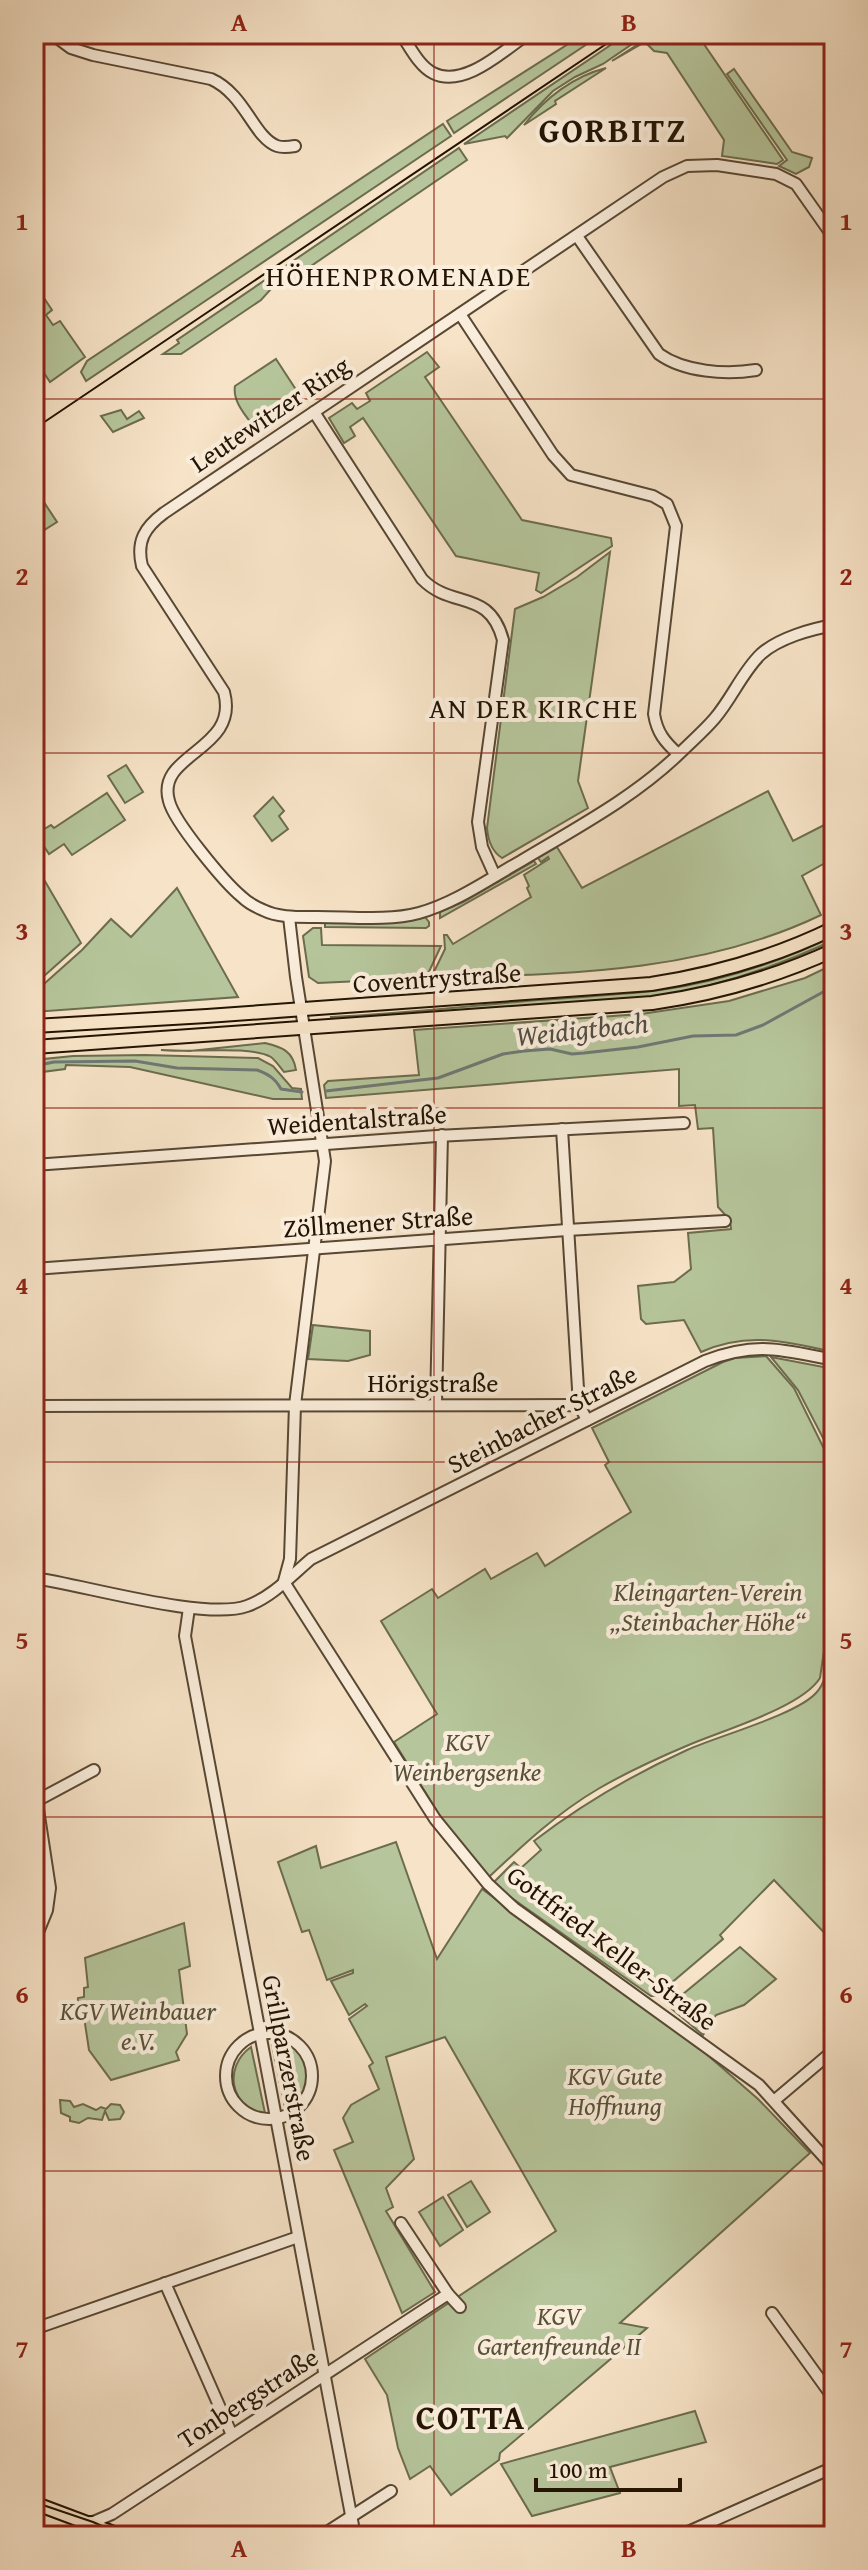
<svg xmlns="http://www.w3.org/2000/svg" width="868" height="2570" font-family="'Gentium Book Plus',serif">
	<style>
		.green { fill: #b6c59b; stroke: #6c6c4e; stroke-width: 2 }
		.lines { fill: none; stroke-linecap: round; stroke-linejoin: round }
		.stream { stroke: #6f7874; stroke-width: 3 }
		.minor-casing { stroke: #574733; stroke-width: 14 }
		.major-casing { stroke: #221302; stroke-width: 16 }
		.minor { stroke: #faeddb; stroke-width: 10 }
		.major { stroke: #f7e3c7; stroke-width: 12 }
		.tram { stroke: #221302; stroke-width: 2 }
		.grid { fill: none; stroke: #8f2418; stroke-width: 2; stroke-opacity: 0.55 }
		.labels { text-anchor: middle; stroke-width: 8; stroke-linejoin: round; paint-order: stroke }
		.street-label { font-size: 26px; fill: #221302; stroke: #faeddb }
		.park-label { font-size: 26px; font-style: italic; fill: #565138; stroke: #faeddb }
		.neighbourhood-label { font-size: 28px; letter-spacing: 2px; fill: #221302; stroke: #faeddb }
		.water-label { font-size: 28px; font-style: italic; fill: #4f4e44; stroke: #faeddb }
		.district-label { font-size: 34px; font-weight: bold; letter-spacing: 2px; fill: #221302; stroke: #faeddb }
		.neatline { fill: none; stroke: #8f2418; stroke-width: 3 }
		.grid-label { font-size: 26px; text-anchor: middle; font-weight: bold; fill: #8f2418 }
	</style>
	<rect width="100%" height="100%" fill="#f7e3c7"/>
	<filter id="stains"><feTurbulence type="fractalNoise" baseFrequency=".0025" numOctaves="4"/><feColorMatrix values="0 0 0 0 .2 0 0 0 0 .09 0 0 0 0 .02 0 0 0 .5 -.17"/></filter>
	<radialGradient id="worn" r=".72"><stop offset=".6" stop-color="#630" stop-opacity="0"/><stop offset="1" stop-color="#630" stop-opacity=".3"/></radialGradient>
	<!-- green -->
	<g class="green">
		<path d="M584 34H602L454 133 447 121Z"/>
		<path d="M627 34H697L783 160 777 164 722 156 724 140 667 53 654 51 645 42 612 61 643 41 641 38 603 64 575 77 553 91 507 138 505 136 464 144Z"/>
		<path d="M606 68 555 101 556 104 524 125C545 98 574 76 606 68Z"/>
		<path d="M734 69 792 152 812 158 809 167 796 174 779 166 787 160 727 74Z"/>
		<path d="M443 124 451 136 86 381 81 372 87 361Z"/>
		<path d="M459 148 467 160 308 268 280 279 261 300 181 354H163L179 343 177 340Z"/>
		<path d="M34 283 52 310 46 315 53 325 60 321 85 357 50 382 34 358Z"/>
		<path d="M427 352 439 367 425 377 522 520 611 538 612 546 541 593 536 590 539 573 456 556 363 418 350 427 355 436 344 443 329 418 352 403 357 409 370 401 366 393Z"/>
		<path d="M276 359 304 402 258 432C249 419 232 403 235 386Z"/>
		<path d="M121 410 127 419 139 411 144 418 113 432 101 416Z"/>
		<path d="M34 487 57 522 38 534 34 527Z"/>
		<path d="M610 552 578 781 588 808 502 858C491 851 488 840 487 828L515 609 543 597 577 577Z"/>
		<path d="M126 765 143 792 125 803 108 776Z"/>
		<path d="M768 791 793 841 834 820V858L802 876 821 915C698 974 564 974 431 978L445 949 444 935H447L453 944 531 897 527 888 529 886 524 875 549 859 548 857 541 862 538 858 557 847 582 888Z"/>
		<path d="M107 793 125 820 72 855 64 844 49 854 36 834 51 825 54 828Z"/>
		<path d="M273 797 284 811 279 816 288 829 272 841 254 816Z"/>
		<path d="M534 861 536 864 440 918V912L463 902Z"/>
		<path d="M34 871H39L81 943 34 985Z"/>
		<path d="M177 888 238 997 34 1012 35 992 82 950 111 919 131 937Z"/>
		<path d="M425 917 429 922V926L426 928 325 927V923H382Z"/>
		<path d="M313 928H321L322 945 441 946 426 978 318 983 309 977 303 936Z"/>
		<path d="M834 936V940C776 967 715 987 652 998L332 1022 331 1017C401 1014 469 1006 538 1000 579 997 620 995 660 990 721 982 779 962 834 936Z"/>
		<path d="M834 964V1352C785 1342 749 1331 701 1352L684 1320 646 1324 641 1319 638 1286 674 1282 691 1269 688 1233 731 1229 730 1220 718 1207 713 1128 698 1129 695 1105 679 1106V1069L326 1098 324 1085 328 1081 419 1075 414 1030 641 1014 729 1001 805 978Z"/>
		<path d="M265 1043C282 1047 293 1051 296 1070L284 1072C280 1067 276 1061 271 1057 251 1045 187 1053 161 1050L190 1051Z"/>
		<path d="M145 1055 258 1058 273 1066 292 1088 301 1089 302 1099H273L130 1067 66 1065 65 1069 34 1073V1060L73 1056Z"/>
		<path d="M313 1325 370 1331V1355L348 1361 308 1359Z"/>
		<path d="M766 1356 794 1388 834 1469V1602L831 1604 820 1678C802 1707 724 1730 691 1744 660 1757 627 1772 598 1789 557 1813 523 1845 489 1877L447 1827 394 1742 437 1714 381 1621 432 1589 438 1598 485 1569 491 1579 537 1553 545 1566 631 1512 605 1465 609 1462 592 1428 723 1362 735 1358Z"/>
		<path d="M771 1357 834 1369V1459L798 1390Z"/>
		<path d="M834 1628V1943L774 1880 720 1935 723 1939 656 1996H651L506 1894 494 1882 514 1862 521 1868 541 1850 534 1841C582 1804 632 1775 687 1750 718 1736 796 1715 816 1693 832 1676 826 1648 834 1628Z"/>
		<path d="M396 1842 437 1959 482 1889 696 2045 758 2099 810 2153 620 2323 647 2328 500 2453 499 2460 451 2495 430 2466 410 2479 398 2448 387 2395 365 2359 556 2231 445 2037 386 2057 414 2159 386 2188 393 2207 386 2211 435 2292 402 2313 334 2150 353 2142 343 2118 351 2105 379 2089 369 2066 373 2063 349 2019 367 2006 365 2004 349 2015 331 1981 353 1973V1970L327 1980 309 1930 302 1932 278 1862 316 1846 321 1868Z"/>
		<path d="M184 1923 190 1966 179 1970 187 2034 176 2052 179 2060 111 2080 89 2050 84 2017H71L77 2011 78 1998 84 1997V1988L88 1987 85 1958Z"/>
		<path d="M740 1947 776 1979 744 2005 716 2015 703 2035 672 2009 671 2004Z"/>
		<path d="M286 2041C316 2054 313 2099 286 2112L272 2045Z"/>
		<path d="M251 2047 265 2113 264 2115C230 2107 223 2067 251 2047Z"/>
		<path d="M60 2100 70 2101 74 2107 83 2104 96 2110 101 2107 106 2109 111 2104 120 2105 124 2112 120 2119 109 2120 105 2111 102 2120 88 2118 79 2123 70 2121V2117L61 2113Z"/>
		<path d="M471 2181 490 2212 467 2227 448 2195Z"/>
		<path d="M443 2197 463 2230 440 2246 419 2212Z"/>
		<path d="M695 2411 706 2442 610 2467 620 2493 532 2516 501 2464Z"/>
	</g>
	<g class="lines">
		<!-- stream -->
		<g class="stream">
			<path d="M34 1066 54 1062 135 1061 177 1068 257 1070C268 1074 275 1078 281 1089L302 1092"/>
			<path d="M326 1091 438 1078 503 1054 524 1051 550 1049 572 1054 584 1053 638 1047 693 1036 736 1035 763 1025 834 986"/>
		</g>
		<!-- minor casing -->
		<g class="minor-casing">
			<g id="minor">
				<path d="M52 34 71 48 93 55 211 79C245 94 254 138 277 146 283 148 289 147 295 146"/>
				<path d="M401 34C410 47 419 66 433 73 464 89 504 50 528 34"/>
				<path d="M577 236 659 354C684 372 726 375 756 370"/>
				<path d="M834 238 796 184 776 174 717 165 687 166 663 177 164 513C145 527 136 541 142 566L224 692C240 751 155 753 169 801 174 822 225 883 242 897 247 902 256 907 263 910 277 917 294 917 310 917 345 916 385 922 419 913 455 903 489 879 521 861 576 828 635 797 681 752 692 741 705 730 715 718 732 698 743 671 761 654 779 638 811 629 834 625"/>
				<path d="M460 314 553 455 571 475 653 496 667 504 676 526 654 714C657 733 665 742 678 754"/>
				<path d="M314 412 422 579C452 610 489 588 503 640L478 822 482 847 495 876"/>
				<path d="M562 1129 579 1405"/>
				<path d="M34 1165 437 1136 684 1123"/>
				<path d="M34 1269 567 1230 725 1221"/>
				<path d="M436 1404 442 1135"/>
				<path d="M34 1406 579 1405 587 1420"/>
				<path d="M34 1578C84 1585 205 1621 247 1606 272 1597 291 1576 311 1559L705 1361C757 1341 782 1350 834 1360"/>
				<path d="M284 1581 290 1559 295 1405 325 1161 296 977 289 917"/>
				<path d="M284 1582 435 1819 488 1884 514 1908 759 2085 834 2168"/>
				<path d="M189 1608 185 1636 355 2536"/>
				<path d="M34 1783 50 1888 47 1910 34 1942"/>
				<path d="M38 1800 94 1770"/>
				<circle cx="269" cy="2076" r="43"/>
				<path d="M775 2100 834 2050"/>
				<path d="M401 2223 448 2294 460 2307"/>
				<path d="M165 2283 232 2435"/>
				<path d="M772 2313 834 2399"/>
				<path d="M34 2329 298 2237"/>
				<path d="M91 2523 112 2514 448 2294"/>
				<path d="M321 2536 391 2491"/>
				<path d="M679 2536 834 2467"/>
			</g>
		</g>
		<!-- major casing -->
		<g class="major-casing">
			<g id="major">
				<path d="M34 1026 207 1016 651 984C715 974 775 957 834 928"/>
				<path d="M34 1047 652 1003C716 994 775 977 834 950"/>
				<path d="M34 2503 122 2536"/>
				<path d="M70 2536 91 2523"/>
			</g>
		</g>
		<!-- minor -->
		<use href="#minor" class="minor"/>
		<!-- major -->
		<use href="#major" class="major"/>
		<!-- tram -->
		<g class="tram">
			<path d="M34 429 621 34"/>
			<path d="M34 2502 93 2522 125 2536"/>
		</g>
	</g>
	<!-- grid -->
	<path class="grid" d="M434 34V2536M34 399H834M34 753H834M34 1108H834M34 1462H834M34 1817H834M34 2171H834"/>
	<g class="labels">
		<!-- street labels -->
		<g class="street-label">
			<text transform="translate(270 414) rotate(-34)" y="9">Leutewitzer Ring</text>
			<text transform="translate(437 978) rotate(-4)" y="9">Coventrystraße</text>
			<text transform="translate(357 1120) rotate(-4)" y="9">Weidentalstraße</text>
			<text transform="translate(378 1222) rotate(-4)" y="9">Zöllmener Straße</text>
			<text x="433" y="1392">Hörigstraße</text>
			<text transform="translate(542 1419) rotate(-27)" y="9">Steinbacher Straße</text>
			<text transform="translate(612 1948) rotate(37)" y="9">Gottfried-Keller-Straße</text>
			<text transform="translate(289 2068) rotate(79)" y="9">Grillparzerstraße</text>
			<text transform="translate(248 2398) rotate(-33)" y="9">Tonbergstraße</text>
		</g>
		<!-- park labels -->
		<g class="park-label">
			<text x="708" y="1601">Kleingarten-Verein<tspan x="708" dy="30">„Steinbacher Höhe“</tspan></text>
			<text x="467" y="1751">KGV<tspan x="467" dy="30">Weinbergsenke</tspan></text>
			<text x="138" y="2020">KGV Weinbauer<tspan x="138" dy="30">e.V.</tspan></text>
			<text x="615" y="2085">KGV Gute<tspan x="615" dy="30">Hoffnung</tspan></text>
			<text x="559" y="2325">KGV<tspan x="559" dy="30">Gartenfreunde II</tspan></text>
		</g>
		<!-- neighbourhood labels -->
		<g class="neighbourhood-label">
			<text x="399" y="286">HÖHENPROMENADE</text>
			<text x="534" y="718">AN DER KIRCHE</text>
		</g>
		<!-- water labels -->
		<g class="water-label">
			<text transform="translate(582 1029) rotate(-6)" y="10">Weidigtbach</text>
		</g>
		<!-- district labels -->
		<g class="district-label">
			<text x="613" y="142">GORBITZ</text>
			<text x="471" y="2429">COTTA</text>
		</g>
	</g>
	<!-- margin -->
	<rect width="868" height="2570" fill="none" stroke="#f7e3c7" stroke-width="88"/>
	<!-- scale -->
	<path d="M536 2478v12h144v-12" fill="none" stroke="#221302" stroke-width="4"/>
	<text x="548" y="2478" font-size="24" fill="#221302" stroke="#faeddb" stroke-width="6" paint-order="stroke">100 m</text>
	<rect x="44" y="44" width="780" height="2482" class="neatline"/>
	<g class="grid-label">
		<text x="239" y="31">A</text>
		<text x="629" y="31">B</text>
		<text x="22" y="230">1</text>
		<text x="846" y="230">1</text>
		<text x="22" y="585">2</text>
		<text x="846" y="585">2</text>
		<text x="22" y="940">3</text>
		<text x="846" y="940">3</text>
		<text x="22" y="1294">4</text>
		<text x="846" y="1294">4</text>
		<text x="22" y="1649">5</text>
		<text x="846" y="1649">5</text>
		<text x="22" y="2003">6</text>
		<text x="846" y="2003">6</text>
		<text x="22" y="2358">7</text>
		<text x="846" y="2358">7</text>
		<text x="239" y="2557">A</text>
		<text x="629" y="2557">B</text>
	</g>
	<rect width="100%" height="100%" filter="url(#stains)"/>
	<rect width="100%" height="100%" fill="url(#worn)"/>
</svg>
